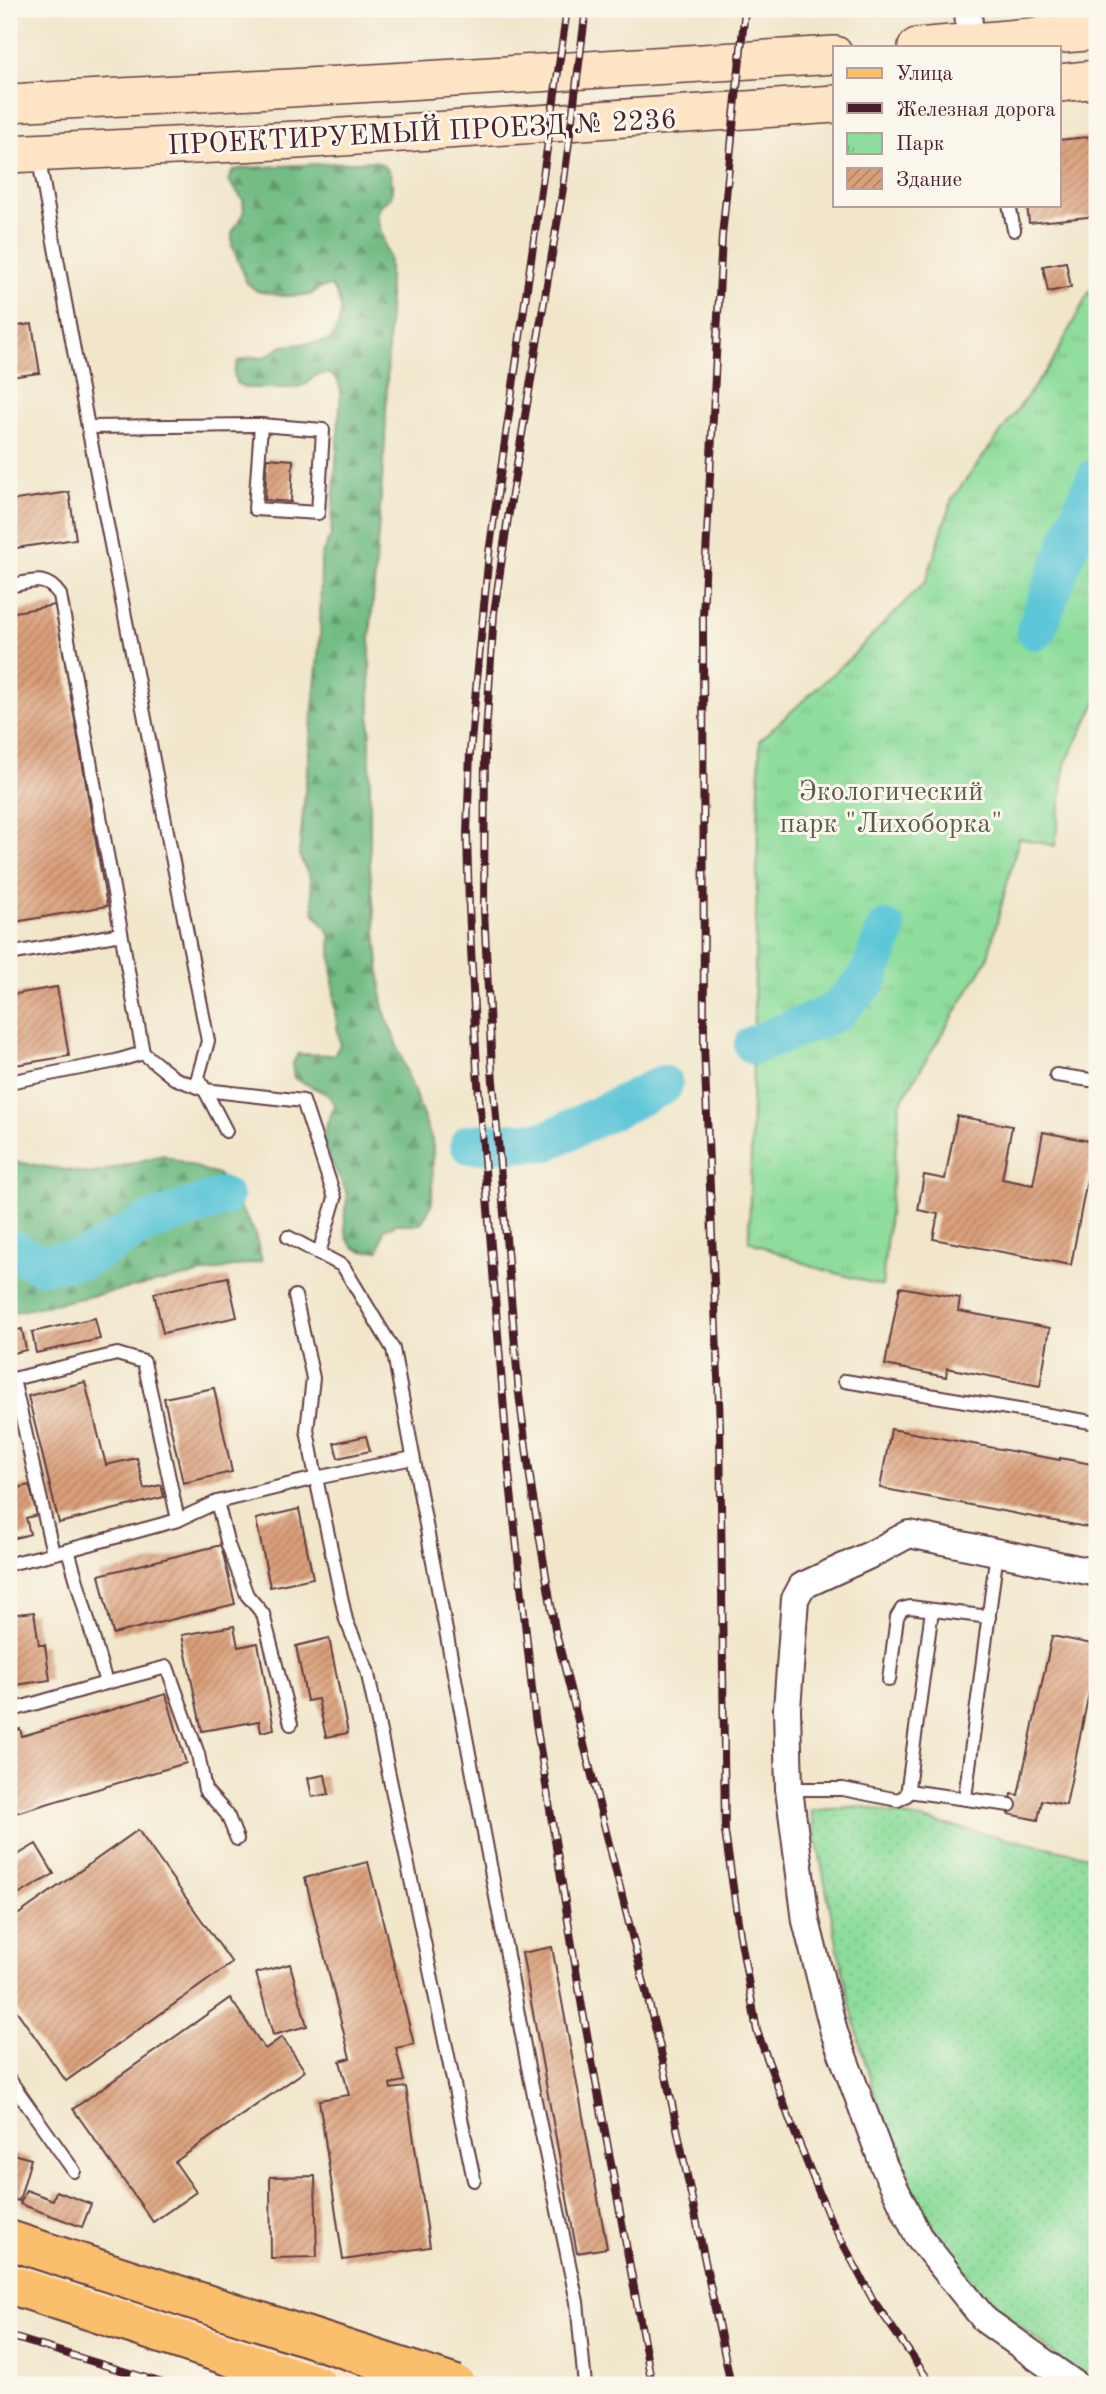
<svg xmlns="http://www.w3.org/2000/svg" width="1106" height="2394" font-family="'Old Standard TT',serif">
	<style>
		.grass { fill: url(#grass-dots); stroke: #6c7e64; stroke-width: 2 }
		.forest { fill: url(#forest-firs); stroke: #5e6e58; stroke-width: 2 }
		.park { fill: url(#park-tufts); stroke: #6c7e64; stroke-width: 2 }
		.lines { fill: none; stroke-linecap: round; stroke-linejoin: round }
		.river { stroke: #5dc6d8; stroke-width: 40 }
		.building { fill: url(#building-hatch) }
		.lane-casing { stroke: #633d43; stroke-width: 16 }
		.street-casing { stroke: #633d43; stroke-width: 30 }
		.secondary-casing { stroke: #633d43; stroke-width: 40 }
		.primary-casing { stroke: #633d43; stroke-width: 42 }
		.lane { stroke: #fff; stroke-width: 12 }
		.street { stroke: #fff; stroke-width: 26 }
		.secondary { stroke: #fde5c5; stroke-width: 37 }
		.primary { stroke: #f9bf6d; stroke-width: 38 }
		.rail-casing { stroke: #4a1f2b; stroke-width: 8 }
		.rail { stroke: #fbf7ec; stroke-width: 5; stroke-dasharray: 16; stroke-linecap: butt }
		.primary-bridge-casing { stroke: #633d43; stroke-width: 42; stroke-linecap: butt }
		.primary-bridge { stroke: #f9bf6d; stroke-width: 38 }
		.labels { text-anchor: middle; stroke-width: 6; stroke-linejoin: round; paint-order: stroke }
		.street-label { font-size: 28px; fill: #4a1f2b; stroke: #fbf7ec }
		.park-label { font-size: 28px; fill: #5e584d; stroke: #fbf7ec }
	</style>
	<defs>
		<pattern id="grass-dots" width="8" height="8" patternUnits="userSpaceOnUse" patternTransform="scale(1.75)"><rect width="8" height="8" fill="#8edd9c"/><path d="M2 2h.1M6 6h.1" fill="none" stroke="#7cbd87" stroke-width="1.8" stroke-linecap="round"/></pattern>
		<pattern id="forest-firs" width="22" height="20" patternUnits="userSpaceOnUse" patternTransform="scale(1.75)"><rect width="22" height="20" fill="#72bc84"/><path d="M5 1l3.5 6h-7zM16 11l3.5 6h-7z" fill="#60986c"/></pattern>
		<pattern id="park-tufts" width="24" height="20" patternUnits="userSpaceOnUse" patternTransform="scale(1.75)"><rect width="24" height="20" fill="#8edd9c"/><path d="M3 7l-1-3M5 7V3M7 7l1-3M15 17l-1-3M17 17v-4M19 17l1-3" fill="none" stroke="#7cbd87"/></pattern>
		<pattern id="building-hatch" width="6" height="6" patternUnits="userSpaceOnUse" patternTransform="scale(1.75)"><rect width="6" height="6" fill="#da9f7a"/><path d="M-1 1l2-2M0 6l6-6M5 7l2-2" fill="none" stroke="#b38164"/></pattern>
	</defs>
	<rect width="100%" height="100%" fill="#fbf7ec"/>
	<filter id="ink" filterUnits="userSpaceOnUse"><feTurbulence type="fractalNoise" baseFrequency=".0143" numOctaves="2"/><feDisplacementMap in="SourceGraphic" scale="14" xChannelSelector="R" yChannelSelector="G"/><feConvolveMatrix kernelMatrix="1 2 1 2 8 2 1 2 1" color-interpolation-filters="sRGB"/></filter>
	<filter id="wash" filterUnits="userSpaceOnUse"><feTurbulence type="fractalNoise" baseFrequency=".00686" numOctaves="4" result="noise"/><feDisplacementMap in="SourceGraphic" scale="28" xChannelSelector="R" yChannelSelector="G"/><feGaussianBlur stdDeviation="1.57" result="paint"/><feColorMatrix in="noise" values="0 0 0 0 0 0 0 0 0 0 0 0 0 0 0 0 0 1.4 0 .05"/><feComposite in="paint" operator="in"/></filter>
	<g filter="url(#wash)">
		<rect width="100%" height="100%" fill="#f1e6ca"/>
		<!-- grass -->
		<path class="grass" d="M859 1806 1097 1858V2385C1080 2379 1050 2350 1034 2337 1019 2325 1001 2314 988 2300 868 2172 845 1977 811 1811Z"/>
		<!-- forest -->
		<g class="forest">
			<path d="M374 161C392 167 394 180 391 197L382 204 376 214 389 260V320L385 442 370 639V867L383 1008 433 1143 432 1203 427 1214 420 1224H397L384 1229 379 1250C349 1257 343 1237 345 1211 345 1206 348 1200 347 1195 343 1176 325 1160 323 1140 322 1128 333 1116 334 1104L327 1094 294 1078 292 1065 298 1054 334 1055 340 1045 335 1011 330 933 314 913 310 878 299 855 320 636 321 557 331 535 341 391 337 379 327 373 315 376 306 384 294 388H246L236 383 234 372 238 361 251 357 263 358 283 346 329 341C343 325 345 302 331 286L320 288 310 295 283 296 257 291 247 283 232 245V233L244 212 243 200 228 180 234 170 246 168Z"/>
			<path d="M163 1155 220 1176 254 1231 262 1261 9 1313V1161L91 1174Z"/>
		</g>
		<!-- park -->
		<path class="park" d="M1097 285V701L1065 764 1055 846 1019 838 987 960 900 1103 882 1286 814 1267 749 1241 760 740 850 658 926 581 952 499 1053 361 1089 292Z"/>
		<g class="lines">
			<!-- river -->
			<g class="river">
				<path d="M1036 630 1084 505 1097 477"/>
				<path d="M754 1045 834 1013 868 979 886 930"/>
				<path d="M470 1144 547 1141 663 1085"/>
				<path d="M9 1248 40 1264 84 1259 147 1223 223 1197"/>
			</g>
		</g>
		<g id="blocks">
			<!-- building -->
			<g class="building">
				<path d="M1097 136V216L1029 223 1027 205H1059V140Z"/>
				<path d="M1066 262 1071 287 1048 292 1043 266Z"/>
				<path d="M32 324 40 373 9 377V327Z"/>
				<path d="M267 458 293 460 291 502 265 500Z"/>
				<path d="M69 492 76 539 9 549V501Z"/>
				<path d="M55 605 107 906 9 923V613Z"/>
				<path d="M57 987 69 1056 9 1066V995Z"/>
				<path d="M957 1116 1012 1126 1002 1179 1033 1185 1043 1132 1094 1142 1071 1265 933 1239 938 1214 918 1210 924 1175 945 1179Z"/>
				<path d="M228 1277 237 1317 163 1333 154 1293Z"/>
				<path d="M900 1287 960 1298 958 1311 1050 1328 1040 1386 947 1368 946 1377 885 1365Z"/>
				<path d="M95 1318 100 1339 36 1353 32 1332Z"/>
				<path d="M22 1329 26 1350 9 1354V1332Z"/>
				<path d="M85 1382 106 1465 137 1458 144 1489 161 1485 164 1497 59 1523 28 1396Z"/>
				<path d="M214 1388 232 1472 183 1483 164 1398Z"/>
				<path d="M891 1429 1060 1460V1458L1097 1465V1529L880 1488Z"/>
				<path d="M366 1436 370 1451 338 1458 334 1443Z"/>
				<path d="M13 1471 18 1488 29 1485 37 1515 26 1518 30 1534 9 1540V1472Z"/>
				<path d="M299 1509 313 1578 270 1587 256 1519Z"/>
				<path d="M221 1545 235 1604 113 1634 99 1575Z"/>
				<path d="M34 1612 39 1645H45L50 1680 9 1686V1615Z"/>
				<path d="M234 1626 238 1647 258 1643 274 1729 261 1732 259 1721 202 1731 182 1635Z"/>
				<path d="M1052 1636 1097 1645V1695L1089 1693 1066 1805 1042 1800 1038 1820 1008 1814 1012 1794 1018 1795Z"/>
				<path d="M329 1638 348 1733 326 1737 318 1699 307 1701 296 1646Z"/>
				<path d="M166 1694 186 1763 9 1815V1732L20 1729 22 1736Z"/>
				<path d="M325 1775 329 1794 312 1797 308 1778Z"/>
				<path d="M138 1830 232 1963 66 2081 9 2000V1921Z"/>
				<path d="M36 1844 54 1874 9 1900V1860Z"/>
				<path d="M368 1862 414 2044 396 2048 404 2081 390 2084 391 2089 406 2087 430 2247 343 2260 319 2100 349 2095 340 2061 350 2058 305 1878Z"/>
				<path d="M552 1947 607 2248 577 2253 522 1953Z"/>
				<path d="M290 1964 307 2026 273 2035 256 1973Z"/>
				<path d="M230 1998 265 2049 282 2037 305 2071 175 2162 196 2192 153 2222 73 2109Z"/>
				<path d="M9 2153 31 2159 19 2201 9 2198Z"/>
				<path d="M315 2176 317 2257 271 2258 270 2177Z"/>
				<path d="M26 2190 53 2200 56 2191 91 2204 82 2227 20 2204Z"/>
			</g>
		</g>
	</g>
	<g filter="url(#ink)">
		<use href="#blocks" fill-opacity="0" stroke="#633d43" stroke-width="2"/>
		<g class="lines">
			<!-- lane casing -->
			<g class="lane-casing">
				<g id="lane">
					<path d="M38 155 88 427 208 1041 198 1077 226 1131"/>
					<path d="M1009 205 1014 230"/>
					<path d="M88 427 253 425H261L323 430 318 513 255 509 261 425"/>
					<path d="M9 586C31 582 45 574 60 595L143 1053 174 1078 205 1090 303 1101 335 1198 319 1253"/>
					<path d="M9 954 121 934"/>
					<path d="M1056 1075 1097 1081"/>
					<path d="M9 1082 116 1061 143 1053"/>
					<path d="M288 1237 343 1266 393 1349 528 2067 577 2302 585 2385"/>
					<path d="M9 1377 13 1379 117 1354 144 1362 178 1520"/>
					<path d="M13 1379 53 1553"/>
					<path d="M845 1381 1097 1423"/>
					<path d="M413 1458 316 1478 346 1620 367 1670 474 2180"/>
					<path d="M217 1502 228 1545 247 1595 263 1614 291 1724"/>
					<path d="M9 1564 68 1550 178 1520 217 1502 316 1478 307 1430 313 1378 295 1296"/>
					<path d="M889 1680 897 1617 902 1609 910 1607 989 1617"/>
					<path d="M106 1683 167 1667 198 1754 205 1790 227 1814 237 1839"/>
					<path d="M9 1711 106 1683 68 1550"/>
					<path d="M789 1789H843L898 1800 907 1795 932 1610"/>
					<path d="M908 1791 1010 1805"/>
					<path d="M965 1798 997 1552"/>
					<path d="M9 2079 74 2171"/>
				</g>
			</g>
			<!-- street casing -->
			<g class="street-casing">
				<g id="street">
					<path d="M968 9 970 42"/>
					<path d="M1076 2385 985 2320 918 2236 884 2166 834 2032 806 1921 789 1789 787 1709 795 1599 802 1586 872 1554 909 1534 1097 1573"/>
				</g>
			</g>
			<!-- secondary casing -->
			<g class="secondary-casing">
				<g id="secondary">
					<path d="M917 47 1097 31"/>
					<path d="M1059 83 1097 79"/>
					<path d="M9 103 290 88 835 55"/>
					<path d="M9 154 297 140 835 104"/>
					<path d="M9 2261 390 2385"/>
				</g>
			</g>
			<!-- primary casing -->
			<g class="primary-casing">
				<path id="primary" d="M9 2284 317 2385"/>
			</g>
			<!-- lane -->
			<use href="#lane" class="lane"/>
			<!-- street -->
			<use href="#street" class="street"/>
			<!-- secondary -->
			<use href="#secondary" class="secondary"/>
			<!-- primary -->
			<use href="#primary" class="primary"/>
			<!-- rail casing -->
			<g class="rail-casing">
				<g id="rail">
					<path d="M567 9 489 553 470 752 467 834 469 907 477 1070 509 1473 535 1717 582 2007 652 2385"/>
					<path d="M586 9 563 188 507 524 494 613 485 749 484 910 492 1069 519 1394 532 1492 555 1629 660 2047 731 2385"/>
					<path d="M745 9 722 236 703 616 704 1045 720 1425 725 1832 740 1935 757 2031 791 2123 829 2217 873 2300 932 2385"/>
					<path d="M9 2336 169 2385"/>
					<path d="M9 2379 28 2385"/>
				</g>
			</g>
			<!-- rail -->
			<use href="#rail" class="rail"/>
			<!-- primary-bridge casing -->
			<g class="primary-bridge-casing">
				<path id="primary-bridge" d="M9 2240 456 2385"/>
			</g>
			<!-- primary-bridge -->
			<use href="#primary-bridge" class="primary-bridge"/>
		</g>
	</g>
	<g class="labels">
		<!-- street labels -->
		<g class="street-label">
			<text transform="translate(422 131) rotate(-3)" y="10">ПРОЕКТИРУЕМЫЙ ПРОЕЗД № 2236</text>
		</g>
		<!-- park labels -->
		<g class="park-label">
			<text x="891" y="800">Экологический<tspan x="891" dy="32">парк "Лихоборка"</tspan></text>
		</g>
	</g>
	<!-- margin -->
	<rect width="1106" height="2394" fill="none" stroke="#fbf7ec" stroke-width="35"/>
	<!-- legend -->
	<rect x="833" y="46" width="228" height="161" fill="#fbf7ec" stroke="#b4a19f" stroke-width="2"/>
	<rect x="847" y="68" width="35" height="10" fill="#f9bf6d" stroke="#b4a19f" stroke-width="2"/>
	<text x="896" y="80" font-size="21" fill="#4a1f2b">Улица</text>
	<rect x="847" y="103" width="35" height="10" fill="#4a1f2b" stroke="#b4a19f" stroke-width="2"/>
	<text x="896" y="116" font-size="21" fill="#4a1f2b">Железная дорога</text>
	<rect x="847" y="133" width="35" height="21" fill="url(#park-tufts)" stroke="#b4a19f" stroke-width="2"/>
	<text x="896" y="150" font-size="21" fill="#4a1f2b">Парк</text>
	<rect x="847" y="168" width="35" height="21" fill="url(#building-hatch)" stroke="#b4a19f" stroke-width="2"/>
	<text x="896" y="186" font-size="21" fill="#4a1f2b">Здание</text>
</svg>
